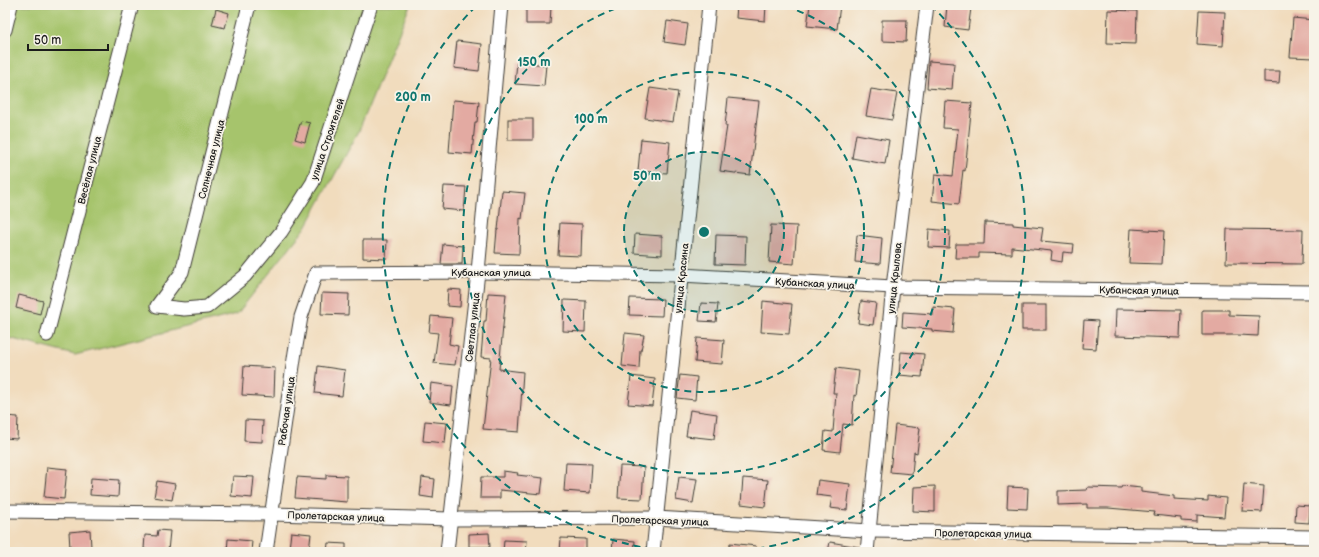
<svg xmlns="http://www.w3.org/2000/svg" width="1319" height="557" font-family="'Balsamiq Sans',sans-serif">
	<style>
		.garden { fill: #a6c46c; stroke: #617044 }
		.building { fill: #e3aaa2 }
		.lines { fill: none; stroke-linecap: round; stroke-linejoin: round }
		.minor-casing { stroke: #3c3934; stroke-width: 15 }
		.minor { stroke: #fff; stroke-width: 13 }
		.ring { fill: none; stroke: #0f766e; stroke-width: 2; stroke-dasharray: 7 5 }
		.labels { text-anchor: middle; stroke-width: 3.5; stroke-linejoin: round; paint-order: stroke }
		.street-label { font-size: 10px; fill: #1c1c1c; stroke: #f7f3e8 }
		.centre { fill: #0f766e; stroke: #f7f3e8; stroke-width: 2 }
		.ring-label { font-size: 12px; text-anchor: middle; font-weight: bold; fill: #0f766e; stroke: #f7f3e8; stroke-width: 3.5; stroke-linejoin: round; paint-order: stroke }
	</style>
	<rect width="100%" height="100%" fill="#f7f3e8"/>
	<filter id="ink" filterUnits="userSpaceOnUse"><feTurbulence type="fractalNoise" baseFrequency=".025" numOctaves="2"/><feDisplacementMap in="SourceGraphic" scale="8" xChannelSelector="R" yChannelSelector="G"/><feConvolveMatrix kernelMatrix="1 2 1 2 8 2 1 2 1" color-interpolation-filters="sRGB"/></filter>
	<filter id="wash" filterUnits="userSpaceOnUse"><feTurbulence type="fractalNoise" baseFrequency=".012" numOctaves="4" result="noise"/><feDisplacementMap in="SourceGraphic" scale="16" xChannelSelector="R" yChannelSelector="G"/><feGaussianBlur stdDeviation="0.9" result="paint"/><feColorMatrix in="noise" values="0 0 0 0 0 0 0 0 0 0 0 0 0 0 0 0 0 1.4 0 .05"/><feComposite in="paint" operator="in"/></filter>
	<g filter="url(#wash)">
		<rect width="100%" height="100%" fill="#f1dcbd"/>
		<!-- garden -->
		<path class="garden" d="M5 5H410L359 131 306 227 237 314 75 355 5 337Z"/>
		<g id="blocks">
			<!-- building -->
			<g class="building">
				<path d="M737 5H766L765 21 736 18Z"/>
				<path d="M810 5H840L837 29 807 26Z"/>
				<path d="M947 5 971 8 968 30 945 27Z"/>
				<path d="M526 6H551L550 24H526Z"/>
				<path d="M216 9 229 13 225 28 212 25Z"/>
				<path d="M1108 10 1137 11 1136 44 1107 43Z"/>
				<path d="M1199 11 1225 12 1223 46 1197 44Z"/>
				<path d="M1293 18 1314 20V58L1290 57Z"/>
				<path d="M882 20H907L906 42 882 41Z"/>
				<path d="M667 21 688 24 685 45 664 42Z"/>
				<path d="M457 41 482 44 479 71 454 68Z"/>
				<path d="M929 61 954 63 952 90 927 88Z"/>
				<path d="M517 62 546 65 544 86 515 84Z"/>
				<path d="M1264 71H1280L1279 83 1264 82Z"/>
				<path d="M650 88 678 92 673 122 645 118Z"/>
				<path d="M871 89 897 93 892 120 866 116Z"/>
				<path d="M728 98 759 101 750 175 720 171 727 126H725Z"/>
				<path d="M453 100 479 102 477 122H475L472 154 449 152Z"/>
				<path d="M945 101 972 103 965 171 963 170 959 204 932 201 935 174 953 176 958 129 943 128Z"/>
				<rect x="508" y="119" width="25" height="21"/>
				<path d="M301 121 310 123 305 142 295 139Z"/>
				<path d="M856 134 889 140 885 164 852 158Z"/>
				<path d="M641 139 670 142 667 173 638 171Z"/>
				<path d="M444 186 466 187 464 211 442 209Z"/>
				<path d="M502 191 525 193 522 219 520 218 519 254 495 253 497 230H498Z"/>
				<path d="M985 222 1013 223V225L1043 228 1041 241 1074 244 1073 253 1063 252 1062 262 1051 260 1052 251 1012 247V254L979 253V258H955L956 244H984Z"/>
				<path d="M560 223 582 224 581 256 558 255Z"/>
				<path d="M771 225 797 226 794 264 769 262Z"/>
				<path d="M929 229 950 231 949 248 928 247Z"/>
				<path d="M1131 229 1164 231 1162 264 1129 263Z"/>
				<path d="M1227 229 1303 230 1302 264 1226 263Z"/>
				<path d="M635 234 662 236V255L634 253Z"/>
				<path d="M716 235 746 236 745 265 715 264Z"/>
				<path d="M857 235 882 238 880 264 855 262Z"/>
				<path d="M363 240H387L386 259 363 258Z"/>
				<path d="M443 244 463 246 462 264H441Z"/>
				<path d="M448 289 461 290 460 307 447 306Z"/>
				<path d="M322 293 349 294 348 315 321 314Z"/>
				<path d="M488 293 506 294 499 369 523 372 519 432 483 429 491 358 481 357 484 321H486Z"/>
				<path d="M19 295 43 301 40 314 16 308Z"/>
				<path d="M630 298 663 299 662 316 629 315Z"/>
				<path d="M564 300 586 301 585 332 563 331Z"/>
				<path d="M763 301 792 304 789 334 761 332Z"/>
				<path d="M861 301 876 303 873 325 858 323Z"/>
				<path d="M701 303 718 304 716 322 699 321Z"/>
				<rect x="1022" y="305" width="24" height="25"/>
				<path d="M933 307 955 309 953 333 932 331V329L902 327 903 312 933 314Z"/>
				<path d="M1116 309 1181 310 1180 338 1115 336Z"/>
				<path d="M1202 310H1229V315L1259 316 1258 336 1238 335H1202Z"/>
				<path d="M431 316 452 318 449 344 458 346 455 365 434 363 438 333 429 332Z"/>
				<path d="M1084 320 1098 321 1096 349 1082 348Z"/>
				<path d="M625 333 644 335 641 350H640L639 368 622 366Z"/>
				<path d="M697 338 724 340 722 364 695 362Z"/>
				<path d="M901 352 924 354 922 377 899 375Z"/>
				<path d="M244 366 275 368 274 397 242 395Z"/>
				<path d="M318 366 345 370 342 396 315 393Z"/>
				<path d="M836 368 859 371 856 396 854 395 852 425 843 424 840 452 823 450 825 431 833 432 836 393H833Z"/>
				<path d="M680 375 697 377 695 400 677 398Z"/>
				<path d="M631 376 655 379 652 406 628 404Z"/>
				<path d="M431 383 453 386 451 405 429 402Z"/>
				<path d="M690 410 717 414 714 439 686 436Z"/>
				<path d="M5 416 18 417 17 439 5 438Z"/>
				<path d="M245 420 263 421 262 442 244 441Z"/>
				<path d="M425 421 447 423 445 443 423 441Z"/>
				<path d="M895 425 920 428 917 453 914 452 912 474 890 472Z"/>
				<path d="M566 463 592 464 590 493 564 491Z"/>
				<path d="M620 466 644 467 642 499 618 498Z"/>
				<path d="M47 467 67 469 64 499 44 497Z"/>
				<path d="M503 471 518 473 517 475 543 478 541 494 500 490V498H480L481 477H503Z"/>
				<path d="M326 475 347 476V502L295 498 297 477 326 479Z"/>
				<path d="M233 476 254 477 252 498 231 496Z"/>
				<path d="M422 477 435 479 433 498 420 496Z"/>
				<path d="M679 477 697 479 693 503 676 500Z"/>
				<path d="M91 478 119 480 118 497 90 495Z"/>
				<path d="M743 478 768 480 765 507 741 504Z"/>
				<path d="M818 480 850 484 847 510 830 508 832 497 816 495Z"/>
				<path d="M157 481 175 484 172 500 154 497Z"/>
				<path d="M1244 484 1264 486 1262 512 1242 511Z"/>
				<path d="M935 486V512L913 511 914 487Z"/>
				<path d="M1122 486 1141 488V492L1174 496V499L1208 501V496L1226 498 1224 517 1197 515V522L1181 521V518L1154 515 1155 512 1108 508H1087V504L1058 505V491L1087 490 1088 487 1121 488Z"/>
				<path d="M1008 487 1028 488 1027 509 1007 508Z"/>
				<path d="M1296 505 1310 506 1309 523 1295 522Z"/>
				<path d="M90 530 91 547 70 548 69 532Z"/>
				<path d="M158 530 170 531 168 551 144 549 145 535 157 536Z"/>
				<path d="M291 532 311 534 309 551 289 549Z"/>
				<path d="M489 533 490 547H469V534Z"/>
				<path d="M561 538 586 539V552H560Z"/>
				<path d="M228 539 252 541 251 552H227Z"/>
				<path d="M613 539 635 541 634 552H612Z"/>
				<path d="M504 540 527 541 526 552H503Z"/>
				<path d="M830 542 859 547V552H828Z"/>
				<path d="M328 543 346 544V552H327Z"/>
				<path d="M730 543 756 546V552H729Z"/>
			</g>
		</g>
	</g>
	<g filter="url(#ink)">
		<use href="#blocks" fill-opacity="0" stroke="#3c3934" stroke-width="1"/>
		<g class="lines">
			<!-- minor casing -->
			<g class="minor-casing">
				<g id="minor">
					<path d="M249 5 182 272 157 306 184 309 207 307 245 276 281 232 313 182 371 5"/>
					<path d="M5 30 11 5"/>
					<path d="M47 335 132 5"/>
					<path d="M5 511 272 514 450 519 656 518 870 531 1314 537"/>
					<path d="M266 552 295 352 301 317 316 273 478 272 681 275 893 287 1314 292"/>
					<path d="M447 552 478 272 502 5"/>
					<path d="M653 552 709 5"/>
					<path d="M867 552 893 287 927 5"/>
				</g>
			</g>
			<!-- minor -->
			<use href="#minor" class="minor"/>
		</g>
	</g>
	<!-- distance rings -->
	<circle cx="704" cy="232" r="80" fill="#0f766e" fill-opacity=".12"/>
	<g class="ring">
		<circle cx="704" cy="232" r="80"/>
		<circle cx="704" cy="232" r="160"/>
		<path d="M786 6A241 241 0 1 1 622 6"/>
		<path d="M676 552A321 321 0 0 1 477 5M931 5A321 321 0 0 1 732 552"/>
	</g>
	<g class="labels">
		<!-- street labels -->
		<g class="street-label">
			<text transform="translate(327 139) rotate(-71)" y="4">улица Строителей</text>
			<text transform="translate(211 159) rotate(-76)" y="4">Солнечная улица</text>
			<text transform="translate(89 170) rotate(-76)" y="4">Весёлая улица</text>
			<text x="491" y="276">Кубанская улица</text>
			<text transform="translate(681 278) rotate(-84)" y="4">улица Красина</text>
			<text transform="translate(894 278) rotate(-84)" y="4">улица Крылова</text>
			<text transform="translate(815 283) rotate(3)" y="4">Кубанская улица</text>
			<text transform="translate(1139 290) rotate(1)" y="4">Кубанская улица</text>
			<text transform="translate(472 327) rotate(-84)" y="4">Светлая улица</text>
			<text transform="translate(286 411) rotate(-82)" y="4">Рабочая улица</text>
			<text transform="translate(336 516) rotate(2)" y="4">Пролетарская улица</text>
			<text transform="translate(660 520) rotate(2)" y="4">Пролетарская улица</text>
			<text transform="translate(983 533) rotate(1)" y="4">Пролетарская улица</text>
		</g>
	</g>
	<circle cx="704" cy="232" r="6" class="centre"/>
	<g class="ring-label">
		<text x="534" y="66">150 m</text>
		<text x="413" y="101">200 m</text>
		<text x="591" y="123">100 m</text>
		<text x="647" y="180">50 m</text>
	</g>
	<!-- margin -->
	<rect width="1319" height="557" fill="none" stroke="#f7f3e8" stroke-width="20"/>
	<!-- scale -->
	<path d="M28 44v6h80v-6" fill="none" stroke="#1c1c1c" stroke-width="2"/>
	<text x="34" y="44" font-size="12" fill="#1c1c1c" stroke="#f7f3e8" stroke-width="3" paint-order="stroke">50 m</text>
</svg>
